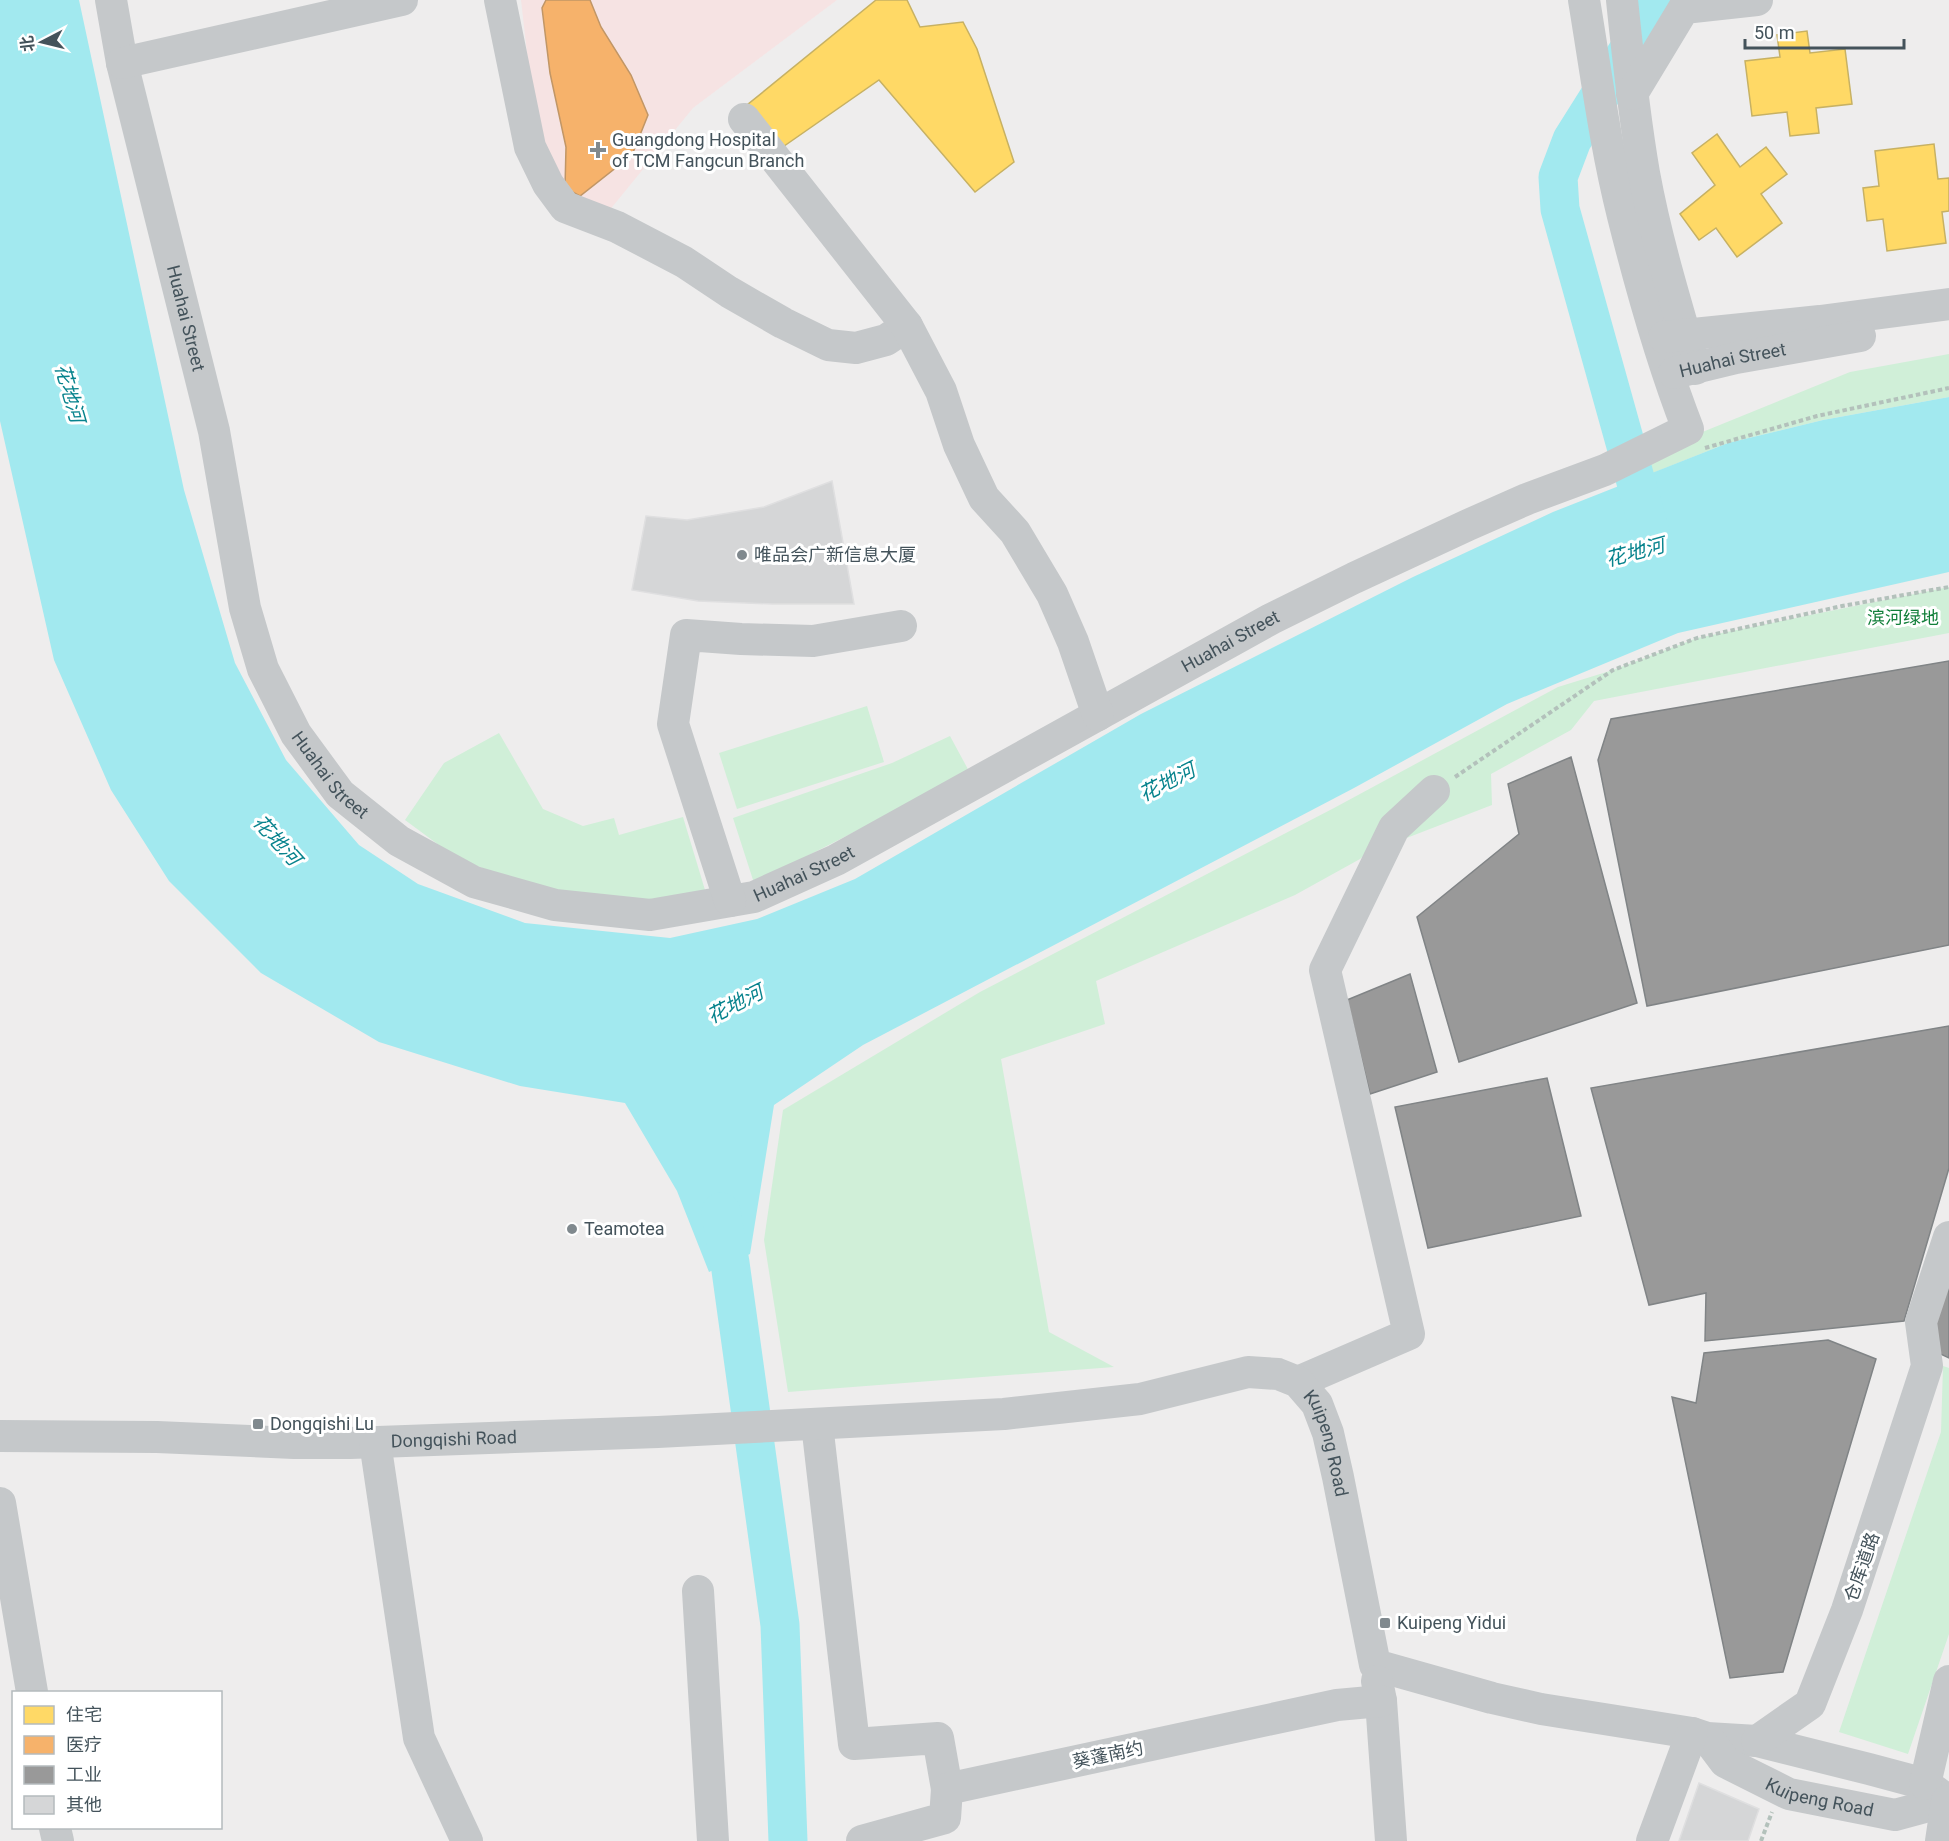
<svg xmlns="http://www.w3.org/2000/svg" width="1949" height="1841" font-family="Roboto,'Noto Sans SC',sans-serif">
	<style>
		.medical { fill: #f6e3e3 }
		.green { fill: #d0efd8 }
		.water { fill: #a2e9ef }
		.homes { fill: #ffd966; stroke: #c7b163; stroke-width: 1.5 }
		.health { fill: #f6b26b; stroke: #c19666; stroke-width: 1.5 }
		.industry { fill: #999; stroke: #808486; stroke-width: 1.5 }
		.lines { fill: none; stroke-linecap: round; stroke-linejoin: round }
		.river { stroke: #a2e9ef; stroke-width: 39 }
		.building { fill: #d5d6d7; stroke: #dfdfe0; stroke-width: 1.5 }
		.path { stroke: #b3c1bb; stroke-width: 4; stroke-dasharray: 4.5 3; stroke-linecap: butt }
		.minor { stroke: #c5c8ca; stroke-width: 32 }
		.poi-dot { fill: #80898e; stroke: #fff; stroke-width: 2 }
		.labels { text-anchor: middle; stroke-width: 6; stroke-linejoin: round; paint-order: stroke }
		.poi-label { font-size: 18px; fill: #44535b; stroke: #fff; text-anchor: start }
		.street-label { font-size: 18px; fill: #44535b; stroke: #fff }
		.park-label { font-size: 18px; fill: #127f3a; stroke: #fff }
		.water-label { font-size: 20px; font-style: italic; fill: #07838d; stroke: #fff }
	</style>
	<rect width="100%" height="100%" fill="#eeeded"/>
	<!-- medical -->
	<path class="medical" d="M521 0H837L693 108 604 217 543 193Z"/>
	<!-- green -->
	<g class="green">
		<path d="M1949 354V397L1823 420 1728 443 1645 476 1636 459 1850 372Z"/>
		<path d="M1949 587V633L1594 701 1571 730 1491 774 1492 805 1404 839 1432 793 1360 859 1295 895 1096 981 1105 1024 1001 1059 1049 1332 1114 1367 788 1392 764 1240 783 1110 980 992 1334 808 1558 687 1613 670 1697 638Z"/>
		<path d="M867 706 884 762 737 809 719 753Z"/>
		<path d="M499 733 543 809 583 826 614 818 619 835 683 817 705 890 647 903 564 893 512 880 455 857 405 820 444 763Z"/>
		<path d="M950 736 970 773 754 883 733 818 892 763Z"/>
		<path d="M1943 1366 1949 1368V1634L1908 1754 1839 1732 1941 1432Z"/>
	</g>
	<!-- water -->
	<path class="water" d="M0 0H79L184 490 235 663 286 760 359 845 418 884 525 923 670 938 757 919 855 879 1141 714 1413 577 1553 512 1728 443 1823 420 1949 397V572L1678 633 1507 704 1354 788 863 1045 774 1105 750 1254 709 1272 677 1191 625 1103 520 1086 379 1042 261 973 169 881 111 790 54 660 0 421Z"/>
	<!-- homes -->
	<g class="homes">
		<path d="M876 0H907L920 27 963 22 977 49 1014 162 975 192 879 80 777 151 747 105Z"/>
		<path d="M1807 31 1810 53 1845 49 1852 104 1816 108 1819 133 1790 136 1787 112 1752 116 1745 61 1780 57 1777 35Z"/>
		<path d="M1717 134 1740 167 1766 147 1787 174 1761 194 1782 223 1737 257 1716 228 1699 240 1680 214 1715 185 1692 153Z"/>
		<path d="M1934 144 1938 179 1949 178V211L1942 212 1946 243 1887 251 1883 219 1867 221 1863 188 1879 186 1875 151Z"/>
	</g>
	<!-- health -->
	<path class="health" d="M546 0H590L601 27 631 75 648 115 632 155 580 196 565 188 566 147 550 73 542 8Z"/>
	<!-- industry -->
	<g class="industry">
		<path d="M1949 661V945L1647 1006 1598 760 1611 719Z"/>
		<path d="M1571 757 1637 1003 1459 1062 1417 917 1519 834 1508 784Z"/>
		<path d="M1410 974 1437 1072 1370 1094 1347 1000Z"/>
		<path d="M1949 1026V1168L1904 1321 1705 1341 1706 1293 1649 1305 1591 1088Z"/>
		<path d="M1547 1078 1581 1216 1428 1248 1395 1107Z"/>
		<path d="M1949 1271V1358L1924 1346Z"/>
		<path d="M1828 1340 1876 1359 1783 1672 1730 1678 1672 1397 1696 1403 1704 1353Z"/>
	</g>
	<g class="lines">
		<!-- river -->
		<g class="river">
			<path d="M1650 532 1560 209 1558 177 1572 140 1660 0"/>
			<path d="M721 1212 730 1263 780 1625 788 1841"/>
		</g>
	</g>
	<!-- building -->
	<g class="building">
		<path d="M832 481 854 604H773L698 601 632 590 646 516 687 520 764 507Z"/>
		<path d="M1699 1783 1759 1809 1748 1841H1679Z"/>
	</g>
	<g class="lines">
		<!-- path -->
		<g class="path">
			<path d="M1705 448 1817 416 1949 388"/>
			<path d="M1455 777 1613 670 1697 638 1842 606 1949 587"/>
			<path d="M1761 1841 1772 1812"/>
		</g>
		<!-- minor -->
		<g class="minor">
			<path id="s1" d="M111 0 122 63 214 431 245 608 263 669 296 734 340 794 399 841 474 882 555 905 650 915 754 897 836 860 1271 619 1354 578 1468 525 1527 499 1605 470 1688 429C1661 360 1641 288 1623 216 1605 145 1596 72 1584 0"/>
			<path d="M500 0 530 147 548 184 565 207 617 227 684 262 729 292 783 323 828 345 856 348 886 340 907 326"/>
			<path d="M1622 0C1628 58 1634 116 1644 173 1656 239 1676 304 1695 369"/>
			<path d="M122 63 402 0"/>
			<path d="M1632 94 1684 8 1757 0"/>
			<path d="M744 119 907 326 941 391 959 445 984 498 1015 532 1052 594 1073 642 1098 715"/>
			<path d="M1664 337 1820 321 1949 304"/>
			<path id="s2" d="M1674 373 1736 358 1860 336"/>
			<path d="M730 901 673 724 686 635 741 639 813 641 901 626"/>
			<path d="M1298 1382 1409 1334 1325 970 1394 828 1434 791"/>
			<path d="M817 1424 854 1744 938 1738 947 1789"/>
			<path id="s3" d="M0 1436 157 1437 294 1443H350L658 1432 1004 1414 1140 1399 1248 1372 1278 1374 1298 1382 1317 1404 1328 1433 1338 1477 1375 1665 1492 1698 1541 1709 1692 1733 1707 1738 1757 1741 1869 1769 1925 1784 1949 1801"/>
			<path d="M375 1442 419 1738 467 1841"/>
			<path d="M0 1503 32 1692"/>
			<path d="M698 1591 713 1841"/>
			<path d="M1377 1681 1381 1701 1391 1841"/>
			<path id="s4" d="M1707 1738 1725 1762 1789 1794 1895 1815 1947 1801"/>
			<path d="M1757 1741 1810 1704 1847 1610 1927 1366 1921 1322 1949 1237"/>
			<path d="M1925 1784 1949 1681"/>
			<path d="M55 1828 58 1841"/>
			<path d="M862 1841 945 1818 947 1789 1337 1705 1381 1701"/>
			<path d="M1652 1841 1692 1733"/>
			<path d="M1941 1841 1947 1801"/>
		</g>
	</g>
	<!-- markers -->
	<g class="poi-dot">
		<path d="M595 141h6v6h6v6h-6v6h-6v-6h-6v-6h6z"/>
		<circle cx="742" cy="555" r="6"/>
		<circle cx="572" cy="1229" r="6"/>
		<rect x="252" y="1418" width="12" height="12" rx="3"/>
		<rect x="1379" y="1617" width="12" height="12" rx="3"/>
	</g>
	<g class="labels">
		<!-- poi labels -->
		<g class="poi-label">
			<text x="612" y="146">Guangdong Hospital<tspan x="612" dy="21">of TCM Fangcun Branch</tspan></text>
			<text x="754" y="561">唯品会广新信息大厦</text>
			<text x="584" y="1235">Teamotea</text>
			<text x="270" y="1430">Dongqishi Lu</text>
			<text x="1397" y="1629">Kuipeng Yidui</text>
		</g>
		<!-- street labels -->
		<g class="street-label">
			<text dy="6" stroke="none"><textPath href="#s1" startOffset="327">Huahai Street</textPath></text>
			<text dy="6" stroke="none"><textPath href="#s2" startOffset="60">Huahai Street</textPath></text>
			<text dy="6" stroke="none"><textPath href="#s1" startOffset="1821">Huahai Street</textPath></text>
			<text dy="6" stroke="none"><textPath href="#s1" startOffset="813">Huahai Street</textPath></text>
			<text dy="6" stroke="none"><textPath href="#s1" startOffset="1335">Huahai Street</textPath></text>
			<text dy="6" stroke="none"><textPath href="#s3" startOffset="454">Dongqishi Road</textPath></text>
			<text dy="6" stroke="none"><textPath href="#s3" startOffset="1374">Kuipeng Road</textPath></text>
			<text transform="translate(1862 1567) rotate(-71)" y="6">仓库道路</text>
			<text transform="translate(1108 1755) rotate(-12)" y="6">葵蓬南约</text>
			<text dy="6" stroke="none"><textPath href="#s4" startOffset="132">Kuipeng Road</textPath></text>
		</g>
		<!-- park labels -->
		<g class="park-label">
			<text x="1903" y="624">滨河绿地</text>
		</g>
		<!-- water labels -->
		<g class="water-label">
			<text transform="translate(70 393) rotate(74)" y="7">花地河</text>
			<text transform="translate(1635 552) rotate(-15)" y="7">花地河</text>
			<text transform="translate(1167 782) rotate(-27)" y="7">花地河</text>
			<text transform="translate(277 840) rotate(48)" y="7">花地河</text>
			<text transform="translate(735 1004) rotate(-27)" y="7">花地河</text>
		</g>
	</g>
	<!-- legend -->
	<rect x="12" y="1691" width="210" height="138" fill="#ffffff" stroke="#b4babd" stroke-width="1.5"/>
	<rect x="24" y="1706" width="30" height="18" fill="#ffd966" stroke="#b4babd" stroke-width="1.5"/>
	<text x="66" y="1721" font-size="18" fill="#44535b">住宅</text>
	<rect x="24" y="1736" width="30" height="18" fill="#f6b26b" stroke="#b4babd" stroke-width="1.5"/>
	<text x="66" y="1751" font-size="18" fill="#44535b">医疗</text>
	<rect x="24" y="1766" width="30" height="18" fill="#999999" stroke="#b4babd" stroke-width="1.5"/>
	<text x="66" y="1781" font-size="18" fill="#44535b">工业</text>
	<rect x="24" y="1796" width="30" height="18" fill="#d5d6d7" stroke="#b4babd" stroke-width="1.5"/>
	<text x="66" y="1811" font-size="18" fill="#44535b">其他</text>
	<!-- north arrow -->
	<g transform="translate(42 42) rotate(263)" stroke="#ffffff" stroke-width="4.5" paint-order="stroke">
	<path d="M0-4.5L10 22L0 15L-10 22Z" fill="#44535b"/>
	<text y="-9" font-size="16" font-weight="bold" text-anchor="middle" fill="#44535b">北</text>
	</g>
	<!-- scale -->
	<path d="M1745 39v9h159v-9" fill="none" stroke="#44535b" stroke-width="3"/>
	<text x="1754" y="39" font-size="18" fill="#44535b" stroke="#ffffff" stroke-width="4.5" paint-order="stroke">50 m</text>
</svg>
